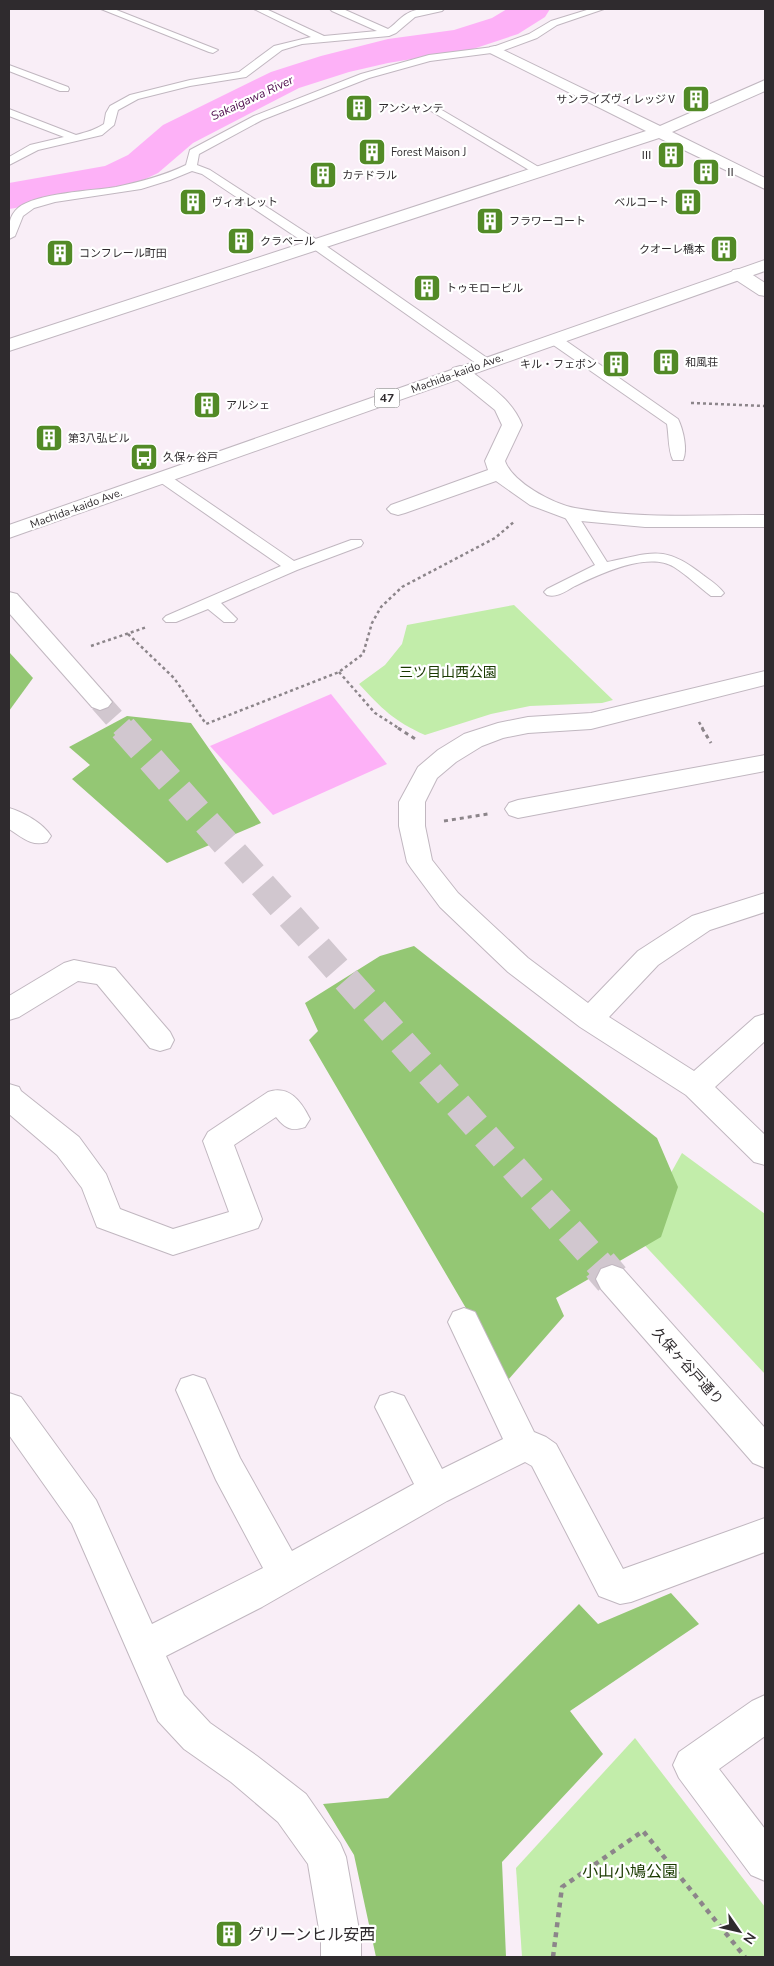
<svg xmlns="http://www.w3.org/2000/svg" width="774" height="1966" font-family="'Nunito Sans','Noto Sans JP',sans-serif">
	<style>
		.green { fill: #c2edaa }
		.forest { fill: #94c774 }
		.water { fill: #fdb1f7 }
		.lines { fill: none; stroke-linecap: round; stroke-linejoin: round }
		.river { fill: #fdb1f7; fill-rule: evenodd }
		.tertiary-tunnel-far2 { stroke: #d1c7cf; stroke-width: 21; stroke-dasharray: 21 11; stroke-linecap: butt }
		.tertiary-tunnel-far1 { stroke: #d1c7cf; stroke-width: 28; stroke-dasharray: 28 14; stroke-linecap: butt }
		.tertiary-tunnel { stroke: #d1c7cf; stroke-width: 36; stroke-dasharray: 36 18; stroke-linecap: butt }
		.service-casing { stroke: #c1b7c0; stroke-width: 2 }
		.minor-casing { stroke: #c1b7c0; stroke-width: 2 }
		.tertiary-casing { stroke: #c1b7c0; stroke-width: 2 }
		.primary-casing { stroke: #c1b7c0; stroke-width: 2 }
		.path-far2 { stroke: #8c858a; stroke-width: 2.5; stroke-dasharray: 3 3; stroke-linecap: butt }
		.path-far1 { stroke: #8c858a; stroke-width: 3; stroke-dasharray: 4 4; stroke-linecap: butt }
		.path { stroke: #8c858a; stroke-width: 4.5; stroke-dasharray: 5 5; stroke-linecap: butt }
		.service { fill: #fff; fill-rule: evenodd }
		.minor { fill: #fff; fill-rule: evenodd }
		.tertiary { fill: #fff; fill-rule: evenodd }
		.primary { fill: #fff; fill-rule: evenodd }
		.labels { text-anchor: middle; stroke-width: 4.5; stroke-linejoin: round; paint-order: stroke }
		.far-poi-label { font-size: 11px; fill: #2f2b2e; stroke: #fff; text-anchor: start }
		.far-street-label { font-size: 11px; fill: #2f2b2e; stroke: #fff }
		.far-water-label { font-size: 12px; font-style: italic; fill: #4a0648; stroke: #fff }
		.shield { fill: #fff; stroke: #6d6b6d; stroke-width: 1 }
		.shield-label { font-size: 12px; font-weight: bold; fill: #2f2b2e }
		.park-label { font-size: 14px; fill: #1a3a00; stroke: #fff }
		.street-label { font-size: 14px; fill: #2f2b2e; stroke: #fff }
		.near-park-label { font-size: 16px; fill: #1a3a00; stroke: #fff }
		.near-poi-label { font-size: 16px; fill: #2f2b2e; stroke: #fff; text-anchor: start }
	</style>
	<rect width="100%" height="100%" fill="#f9eef7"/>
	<!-- green -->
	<g class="green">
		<path d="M514 605 613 700 602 703 530 706 491 714 425 735C394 721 382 709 359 684L385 665 402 644 407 625Z"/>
		<path d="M682 1153 765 1214V1374L636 1236Z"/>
		<path d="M635 1738 765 1907V1957H522L516 1868Z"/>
	</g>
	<!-- forest -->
	<g class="forest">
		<path d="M9 652 33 678 9 711Z"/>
		<path d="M127 716 191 723 261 823 167 863 72 779 90 765 69 747Z"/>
		<path d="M414 946 657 1138 678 1187 661 1237 556 1298 564 1316 508 1380 309 1040 318 1031 305 1003 380 956Z"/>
		<path d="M671 1593 699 1624 570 1711 603 1754 502 1862 506 1957H376L354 1855 323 1804 388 1798 579 1604 598 1624Z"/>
	</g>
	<!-- water -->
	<path class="water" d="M331 694 387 764 273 815 210 746Z"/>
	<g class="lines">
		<!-- river -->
		<path class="river" d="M507 9H550L545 17 518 34 473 49 388 63 349 72 299 88 193 143 158 173 135 184 90 196 9 209V183L105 166 128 155 163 125 271 72 321 56 388 39 454 30 492 18Z"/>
		<!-- tertiary-tunnel-far2 -->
		<path class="tertiary-tunnel-far2" d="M100 702 124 729"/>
		<!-- tertiary-tunnel-far1 -->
		<path class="tertiary-tunnel-far1" d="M123 728 601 1266"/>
		<!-- tertiary-tunnel -->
		<path class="tertiary-tunnel" d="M600 1265 612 1279"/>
		<!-- service casing -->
		<g class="service-casing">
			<g id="service">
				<path d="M101 9H114L218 50 213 53 209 52Z"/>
				<path d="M254 9H266L324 36 377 31 332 11 330 9H343L388 29C393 26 396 22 401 18 413 7 429 8 444 9L442 11 415 17 396 33 389 36 302 44 282 50 246 77 190 86 138 99 118 110 114 125 102 135 38 150 9 165V157L30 145 64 137 9 116V109L76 135C87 132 95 130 104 124L106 113 110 106 130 95 190 80 239 72 274 46 311 37Z"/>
				<path d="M590 9H604L557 25 537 38 499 52 430 61 369 78 262 120 199 154 197 165 210 170 319 241 490 360 492 363 490 366H480L311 247 202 174 192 171 170 180 141 189 55 202 34 208 23 216 15 236 9 239C9 227 8 217 18 208 36 193 92 191 116 187 140 182 163 176 186 165L190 150 254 116 361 74 429 55 493 47 529 34 551 21Z"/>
				<path d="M9 65 68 87 69 89 68 91H60L9 71Z"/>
				<path d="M435 106 542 169 544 171 542 173H534L431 111 430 109Z"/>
				<path d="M554 335 559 336 678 419C683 429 688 450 683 460H673C668 450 669 435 667 424L549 342 548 339Z"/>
				<path d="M162 473 167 474 294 561 351 540H361L363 543 361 546 297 570 221 603 237 619 234 622H224L208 609 176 622H166L163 619 166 616 281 566 157 480 155 477Z"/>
				<path d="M570 510 575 511 607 562C652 553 664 544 703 575 710 580 719 586 724 593L721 596H711C699 587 687 575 674 567 648 551 600 574 575 586 566 591 557 598 547 595L544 592 547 589 595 565 563 514 565 511Z"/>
			</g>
		</g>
		<!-- minor casing -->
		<g class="minor-casing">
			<g id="minor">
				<path d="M495 46 660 126 765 80V91L672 132 765 178V189L659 138 9 351V339L646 131 490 53 488 50 490 47Z"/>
				<path d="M739 269 745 270 765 283V296L759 295 733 278 730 274 733 270Z"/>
				<path d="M460 366 467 368C488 385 512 399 522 425L505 461C512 482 553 504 575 508 637 519 702 515 765 515V527H645L570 520 530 505 496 481 405 513 398 515 391 513 387 509 391 505 488 470 485 461 502 425 495 410 453 376 450 372 453 368Z"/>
				<path d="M765 671V685L591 729 528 733 503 738 482 746 456 762 437 778 425 802V826L432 860 458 893 528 958 588 1003 638 951 692 916 765 893V912L710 930 658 965 609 1017 694 1071 755 1017 765 1014V1041L715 1087 765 1135V1165L754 1162 686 1095 580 1027 508 972 440 907 411 868 407 862 399 826V802L418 767 438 750 464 734 498 723 528 717 591 713Z"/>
				<path d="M765 755V771L518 818 509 815 505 809 509 803 518 800Z"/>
				<path d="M9 808C23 812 43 823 51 836L47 842C31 847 22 837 9 829Z"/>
				<path d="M74 960 115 968 170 1032 174 1040 170 1048 160 1051 150 1048 97 984 78 981 19 1017 9 1020V996L64 963Z"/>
				<path d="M9 1084 19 1087 21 1091 79 1137 106 1174 120 1209 173 1229 229 1212 203 1141 208 1132 268 1092C289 1085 301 1101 310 1119L305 1127C291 1132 285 1128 276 1117L234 1145 262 1219 258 1228 173 1255 97 1227 82 1188 57 1155 9 1114Z"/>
				<path d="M464 1308 475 1312 534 1432 546 1437 556 1444 623 1569 765 1518V1552L631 1602 620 1604 599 1596 532 1466 525 1462 447 1501 262 1607 166 1656 184 1695 210 1723 257 1756 306 1794 340 1843 346 1857 361 1941V1957H321V1941L308 1864 278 1822 231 1782 184 1749 158 1721 72 1524 9 1435V1393L21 1397 96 1500 152 1624 263 1568 216 1480 176 1390 181 1379 193 1375 205 1379 240 1458 292 1551 414 1484 375 1407 380 1396 392 1392 404 1396 442 1469 503 1439 448 1322 453 1312Z"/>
				<path d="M765 1695V1736L719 1769 765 1829V1881L751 1875 679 1778 673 1765 679 1752 752 1701Z"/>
			</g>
		</g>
		<!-- tertiary casing -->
		<g class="tertiary-casing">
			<g id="tertiary">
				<path d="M9 592 17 594 108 697 112 702 108 707 100 710 92 707 9 613Z"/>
				<path d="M612 1265 623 1269 765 1428V1468L753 1463 601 1289 596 1279 601 1269Z"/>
			</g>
		</g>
		<!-- primary casing -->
		<g class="primary-casing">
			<path id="primary" d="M765 260V271L9 538V525Z"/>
		</g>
		<!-- path-far2 -->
		<g class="path-far2">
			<path d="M691 403 765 406"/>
			<path d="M128 634 174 678 206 724 339 672 363 654 372 623 381 607 402 587 495 538 515 521"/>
			<path d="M91 646 147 627"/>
			<path d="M339 672 375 713 400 729"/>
			<path d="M699 722 703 729"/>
		</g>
		<!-- path-far1 -->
		<g class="path-far1">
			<path d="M398 728 417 740"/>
			<path d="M702 728 711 743"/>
			<path d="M444 821 488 814"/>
		</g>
		<!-- path -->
		<path class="path" d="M553 1957 562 1887 643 1831 745 1957"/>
		<!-- service -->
		<use href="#service" class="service"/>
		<!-- minor -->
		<use href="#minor" class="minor"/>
		<!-- tertiary -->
		<use href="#tertiary" class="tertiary"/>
		<!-- primary -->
		<use href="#primary" class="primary"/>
	</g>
	<!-- icons -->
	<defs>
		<g id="building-square" transform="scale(1.4375)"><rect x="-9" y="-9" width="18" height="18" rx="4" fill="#528a26" stroke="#fff"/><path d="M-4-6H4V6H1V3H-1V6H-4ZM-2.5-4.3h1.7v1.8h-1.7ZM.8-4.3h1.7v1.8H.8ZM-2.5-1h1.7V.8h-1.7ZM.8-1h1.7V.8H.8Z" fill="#fff"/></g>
		<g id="bus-square" transform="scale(1.4375)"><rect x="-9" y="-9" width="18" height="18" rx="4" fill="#528a26" stroke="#fff"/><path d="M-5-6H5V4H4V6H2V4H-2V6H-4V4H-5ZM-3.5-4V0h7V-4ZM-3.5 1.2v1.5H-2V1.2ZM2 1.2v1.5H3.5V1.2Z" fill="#fff"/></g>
	</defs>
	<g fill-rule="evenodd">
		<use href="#building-square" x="696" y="99"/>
		<use href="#building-square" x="359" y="108"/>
		<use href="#building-square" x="372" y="152"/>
		<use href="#building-square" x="671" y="155"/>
		<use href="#building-square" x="706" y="172"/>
		<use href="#building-square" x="323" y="175"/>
		<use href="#building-square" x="193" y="202"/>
		<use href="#building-square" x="688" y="202"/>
		<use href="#building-square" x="490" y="221"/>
		<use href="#building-square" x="241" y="241"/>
		<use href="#building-square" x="724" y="249"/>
		<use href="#building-square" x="60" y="253"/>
		<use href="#building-square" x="427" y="288"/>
		<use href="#building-square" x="666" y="362"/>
		<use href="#building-square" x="616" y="364"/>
		<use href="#building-square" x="207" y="405"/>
		<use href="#building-square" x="49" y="438"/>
		<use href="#bus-square" x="144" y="457"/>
		<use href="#building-square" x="229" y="1934"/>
	</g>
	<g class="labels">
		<!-- far-poi labels -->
		<g class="far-poi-label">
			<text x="677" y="103" text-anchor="end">サンライズヴィレッジⅤ</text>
			<text x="378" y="112">アンシャンテ</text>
			<text x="391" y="156">Forest Maison J</text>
			<text x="652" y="159" text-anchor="end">Ⅲ</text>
			<text x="725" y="176">Ⅱ</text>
			<text x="342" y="179">カテドラル</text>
			<text x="212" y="206">ヴィオレット</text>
			<text x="669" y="206" text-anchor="end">ベルコート</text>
			<text x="509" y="225">フラワーコート</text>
			<text x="260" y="245">クラベール</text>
			<text x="705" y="253" text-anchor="end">クオーレ橋本</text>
			<text x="79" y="257">コンフレール町田</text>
			<text x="446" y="292">トゥモロービル</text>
			<text x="685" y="366">和風荘</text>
			<text x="597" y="368" text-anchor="end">キル・フェボン</text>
			<text x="226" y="409">アルシェ</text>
			<text x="68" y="442">第3八弘ビル</text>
			<text x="163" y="461">久保ヶ谷戸</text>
		</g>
		<!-- far-street labels -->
		<g class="far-street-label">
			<text transform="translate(457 373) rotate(-20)" y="4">Machida-kaido Ave.</text>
			<text transform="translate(76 508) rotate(-20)" y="4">Machida-kaido Ave.</text>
		</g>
		<!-- far-water labels -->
		<g class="far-water-label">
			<text transform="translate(252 98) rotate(-25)" y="4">Sakaigawa River</text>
		</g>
		<!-- shield labels -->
		<rect class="shield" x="374.5" y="388.5" width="25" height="19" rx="4"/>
		<g class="shield-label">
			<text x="387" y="402">47</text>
		</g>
		<!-- park labels -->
		<g class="park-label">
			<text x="448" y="677">三ツ目山西公園</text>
		</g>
		<!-- street labels -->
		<g class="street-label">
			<text transform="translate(688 1366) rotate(48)" y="5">久保ヶ谷戸通り</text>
		</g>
		<!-- near-park labels -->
		<g class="near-park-label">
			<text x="630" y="1877">小山小鳩公園</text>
		</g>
		<!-- near-poi labels -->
		<g class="near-poi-label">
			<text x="248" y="1940">グリーンヒル安西</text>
		</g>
	</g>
	<!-- border -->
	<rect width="774" height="1966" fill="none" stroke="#2f2b2e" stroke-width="20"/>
	<!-- north arrow -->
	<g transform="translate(739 1931) rotate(124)" stroke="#ffffff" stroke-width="4" paint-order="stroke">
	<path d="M0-4L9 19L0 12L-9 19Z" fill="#2f2b2e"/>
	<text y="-8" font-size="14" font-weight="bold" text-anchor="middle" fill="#2f2b2e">N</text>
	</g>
</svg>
